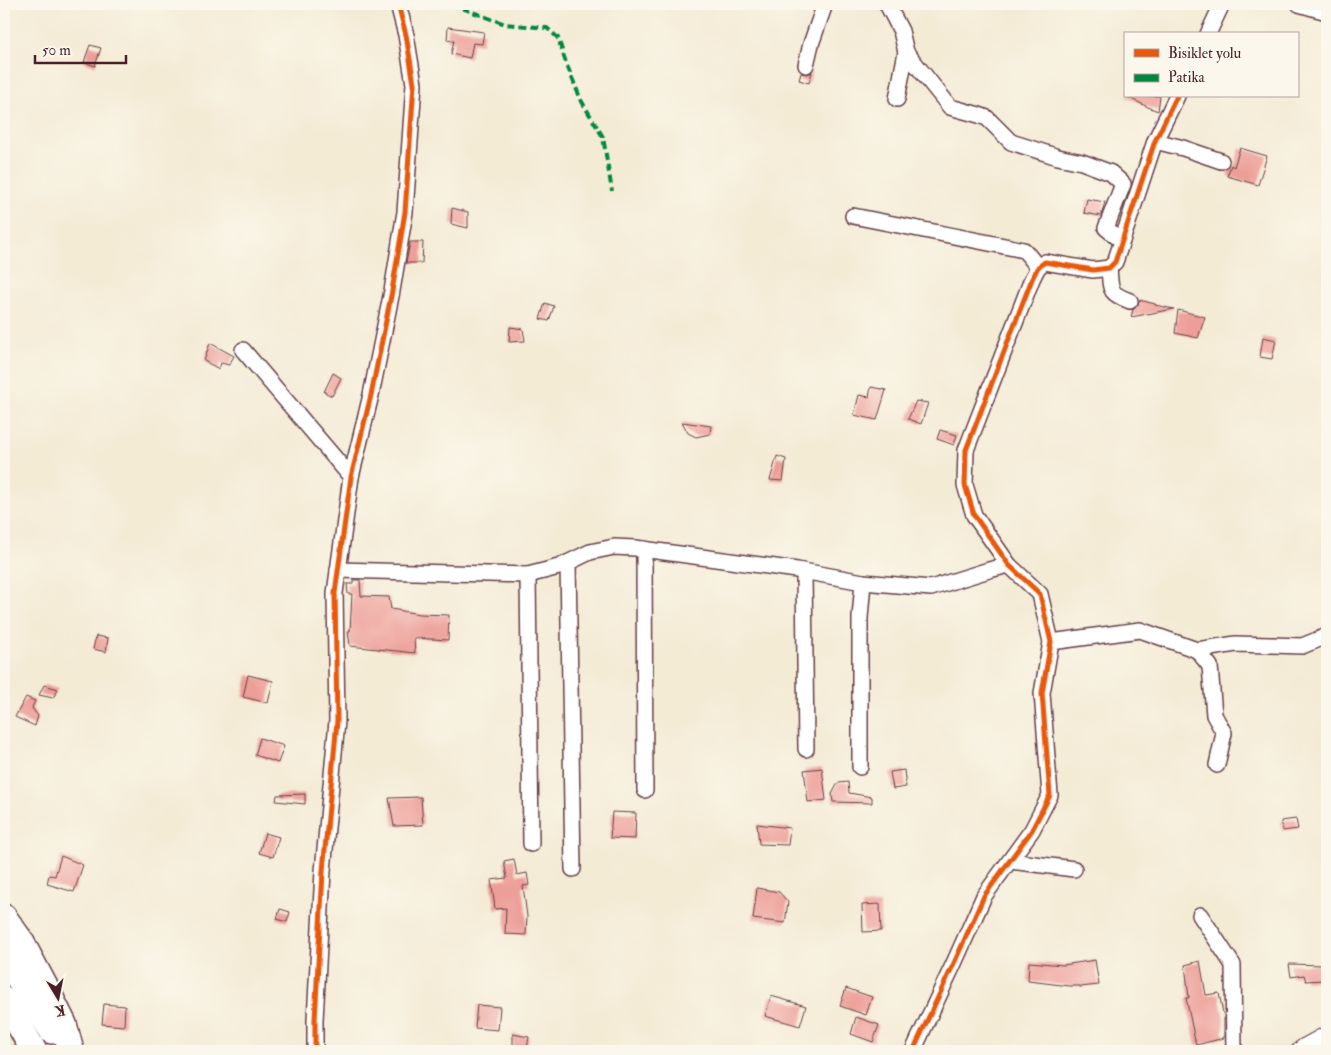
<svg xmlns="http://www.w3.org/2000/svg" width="1331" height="1055" font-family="'IM FELL Double Pica',serif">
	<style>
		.building { fill: #ed9e98 }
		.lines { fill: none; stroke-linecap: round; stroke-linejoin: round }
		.minor-casing { stroke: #643e44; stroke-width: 18 }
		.tertiary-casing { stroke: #643e44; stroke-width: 21 }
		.trunk-casing { stroke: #643e44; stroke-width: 28 }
		.minor { stroke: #fff; stroke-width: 15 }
		.tertiary { stroke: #fff; stroke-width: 19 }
		.trunk { stroke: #fff; stroke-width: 25 }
		.quiet { stroke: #00873e; stroke-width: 4; stroke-dasharray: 8 4; stroke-linecap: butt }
		.cycleway-casing { stroke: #fbf7ec; stroke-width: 8 }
		.cycleway { stroke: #e8590c; stroke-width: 5 }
	</style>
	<rect width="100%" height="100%" fill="#fbf7ec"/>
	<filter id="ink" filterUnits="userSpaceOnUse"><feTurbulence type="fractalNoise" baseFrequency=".02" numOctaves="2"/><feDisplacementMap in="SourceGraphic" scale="10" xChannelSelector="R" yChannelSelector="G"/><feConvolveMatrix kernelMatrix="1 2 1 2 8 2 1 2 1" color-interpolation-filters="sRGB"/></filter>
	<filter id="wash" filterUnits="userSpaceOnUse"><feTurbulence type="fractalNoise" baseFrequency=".0096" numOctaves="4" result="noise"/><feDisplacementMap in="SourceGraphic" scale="20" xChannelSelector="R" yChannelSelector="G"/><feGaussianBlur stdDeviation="1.12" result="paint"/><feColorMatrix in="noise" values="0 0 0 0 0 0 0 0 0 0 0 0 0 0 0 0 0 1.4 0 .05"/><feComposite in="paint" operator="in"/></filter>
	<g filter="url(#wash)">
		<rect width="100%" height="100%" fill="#f4ebd5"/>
		<g id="blocks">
			<!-- building -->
			<g class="building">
				<path d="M448 27 484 32 482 44 473 43 470 58 451 54 454 41 447 40Z"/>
				<path d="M90 45 101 48 95 66 84 62Z"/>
				<path d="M812 72 809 83 799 80 801 73 808 74Z"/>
				<path d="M1125 96H1160L1158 111 1148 107Z"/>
				<path d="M1240 148 1267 156 1258 185 1227 176 1231 165 1234 167Z"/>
				<path d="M1087 199 1105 202 1101 216 1084 213Z"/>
				<path d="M452 208 468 212V228L451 224Z"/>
				<path d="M410 242H423L422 263H406Z"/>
				<path d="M1139 300 1155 304V305L1174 309 1131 317 1133 310 1138 305Z"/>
				<path d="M545 303 554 306 549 321 540 319Z"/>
				<path d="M1178 310 1205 317 1198 338 1175 333Z"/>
				<path d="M510 327 523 329 525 341 509 342Z"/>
				<path d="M1263 337 1276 340 1272 359 1260 357Z"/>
				<path d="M210 343 234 356 229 365 221 363 219 369 204 361Z"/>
				<path d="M333 373 341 378 332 396 324 392Z"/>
				<path d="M871 387 886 390 877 420 854 415 859 395 869 397Z"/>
				<path d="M916 401 928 403 921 424 908 419Z"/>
				<path d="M682 422 711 426 710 434 696 437 688 433Z"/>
				<path d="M940 430 957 435 954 445 937 439Z"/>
				<path d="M777 456 786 459 783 481 770 480Z"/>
				<path d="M353 580H360L361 596 389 597 391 609 419 614 449 615 448 640 414 638 415 653 350 646 348 631H350L352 594H348L347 584H353Z"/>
				<path d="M96 636 108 638 106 652 93 649Z"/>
				<path d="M248 675 273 681 268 703 243 697Z"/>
				<path d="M44 685 58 689 53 698 39 695Z"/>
				<path d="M26 697 35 701 32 708 38 716 35 726 15 717Z"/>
				<path d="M260 738 284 746 278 763 255 755Z"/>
				<path d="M822 768 826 800 808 802 804 770Z"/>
				<path d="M904 770 906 787 893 789 890 772Z"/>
				<path d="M848 782 849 793 872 797V803L833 802 832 794 838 783Z"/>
				<path d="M305 794V804L276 801 277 795Z"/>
				<path d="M421 797 423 825 394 826 389 798Z"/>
				<path d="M612 812 636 813 635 839 610 838Z"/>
				<path d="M1296 819 1298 829 1282 831 1281 821Z"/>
				<path d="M757 824 790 828 788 845 759 844Z"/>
				<path d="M265 833 279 837 273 857 259 853Z"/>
				<path d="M61 856 83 865 74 892 47 884 49 875 55 876Z"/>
				<path d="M514 859 517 875 527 873 529 885 523 886 527 916 526 935 505 934 506 908 495 909 494 901 491 880 507 878 504 861Z"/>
				<path d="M757 888 779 892 788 902 785 923 753 919Z"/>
				<path d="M880 904 881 931 863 932 862 905Z"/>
				<path d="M280 909 290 912 287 922 277 919Z"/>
				<path d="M1095 960 1099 985 1080 987V986H1070L1028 981 1029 962 1063 965Z"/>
				<path d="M1200 961 1206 995 1219 993 1224 1018V1038L1196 1045 1186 998H1189L1185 965Z"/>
				<path d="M1289 964 1323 965V980L1306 981 1304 975 1291 977Z"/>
				<path d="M846 988 872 997 866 1015 840 1006Z"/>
				<path d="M771 996 806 1006 800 1026 765 1016Z"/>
				<path d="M104 1004 125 1006 124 1026 102 1024Z"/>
				<path d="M477 1005 500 1007 498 1030 475 1028Z"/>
				<path d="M856 1017 879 1025 873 1042 851 1034Z"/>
				<path d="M513 1034 529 1037 527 1049H513Z"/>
			</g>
		</g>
	</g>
	<g filter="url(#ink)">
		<use href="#blocks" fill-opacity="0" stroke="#643e44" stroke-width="1"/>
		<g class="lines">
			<!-- minor casing -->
			<g class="minor-casing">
				<g id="minor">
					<path d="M887 4 901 31 906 52 950 107 979 115 987 118 1011 142 1058 157 1082 162 1111 173 1123 184 1106 228 1122 241"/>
					<path d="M1299 4 1327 12"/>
					<path d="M1208 34 1222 4"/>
					<path d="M806 65 811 44 825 4"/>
					<path d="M897 99 906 52"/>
					<path d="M1155 141 1183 148 1221 161"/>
					<path d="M853 216 1024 250 1038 267"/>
					<path d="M1109 268C1111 290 1108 293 1130 301"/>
					<path d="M243 350 351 477"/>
					<path d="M644 549 645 790"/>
					<path d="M568 563 573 869"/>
					<path d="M338 570 528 575 559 567 590 552 614 547 635 548 797 570 863 582 931 588 989 570 1009 565"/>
					<path d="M804 572 806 749"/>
					<path d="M528 575 531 844"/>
					<path d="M1051 642 1140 630 1197 650 1236 644 1302 646 1327 636"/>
					<path d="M1197 650 1210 666 1214 715 1224 733 1217 765"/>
					<path d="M860 767V618L863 582"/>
					<path d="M1010 861 1074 869"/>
					<path d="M1200 915 1233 965 1234 1051"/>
					<path d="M315 1051V1020L323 871 337 721 335 593 351 477 371 395 392 291 405 212 414 84 406 35 398 4"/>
					<path d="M913 1051 955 961 984 896 1032 830 1050 795 1042 693 1051 642 1040 594 1009 565 974 515 965 485 966 450 1032 279 1038 267 1045 262 1093 270 1109 268 1115 262 1155 141 1177 96"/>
				</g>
			</g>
			<!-- tertiary casing -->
			<g class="tertiary-casing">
				<path id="tertiary" d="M1301 1051 1305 1048 1327 1036"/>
			</g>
			<!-- trunk casing -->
			<g class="trunk-casing">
				<g id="trunk">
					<path d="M4 917 21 941 47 990 64 1024 71 1051"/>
					<path d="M4 956 52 1031"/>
					<path d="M4 1000 17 1021 34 1051"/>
				</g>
			</g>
			<!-- minor -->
			<use href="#minor" class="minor"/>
			<!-- tertiary -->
			<use href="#tertiary" class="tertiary"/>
			<!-- trunk -->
			<use href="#trunk" class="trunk"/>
			<!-- quiet -->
			<path class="quiet" d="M451 4 505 24 547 28 558 38 566 63 581 100 603 137 612 191"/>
			<!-- cycleway casing -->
			<g class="cycleway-casing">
				<g id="cycleway">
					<path d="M315 1051V1020L323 871 337 721 335 593 351 477 371 395 392 291 405 212 414 84 406 35 398 4"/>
					<path d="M913 1051 955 961 984 896 1032 830 1050 795 1042 693 1051 642 1040 594 1009 565 974 515 965 485 966 450 1032 279 1038 267 1045 262 1093 270 1109 268 1115 262 1155 141 1177 96"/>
				</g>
			</g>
			<!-- cycleway -->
			<use href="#cycleway" class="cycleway"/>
		</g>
	</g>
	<!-- margin -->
	<rect width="1331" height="1055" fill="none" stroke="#fbf7ec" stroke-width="20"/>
	<!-- legend -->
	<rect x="1124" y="32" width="175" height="65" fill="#fbf7ec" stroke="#b4a19f"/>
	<rect x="1134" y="49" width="25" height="8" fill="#e8590c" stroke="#b4a19f"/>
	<text x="1168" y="58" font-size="15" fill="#4a1f2b">Bisiklet yolu</text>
	<rect x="1134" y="74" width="25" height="8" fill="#00873e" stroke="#b4a19f"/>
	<text x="1168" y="82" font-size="15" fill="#4a1f2b">Patika</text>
	<!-- north arrow -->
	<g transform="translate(58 998) rotate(170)" stroke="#fbf7ec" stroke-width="4" paint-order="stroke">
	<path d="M0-4L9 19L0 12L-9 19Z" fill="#4a1f2b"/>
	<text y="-8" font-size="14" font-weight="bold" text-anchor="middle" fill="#4a1f2b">K</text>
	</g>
	<!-- scale -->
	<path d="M35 55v8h91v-8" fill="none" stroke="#4a1f2b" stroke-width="2.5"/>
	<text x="42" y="55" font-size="15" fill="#4a1f2b" stroke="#fbf7ec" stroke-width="4" paint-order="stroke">50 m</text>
</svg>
